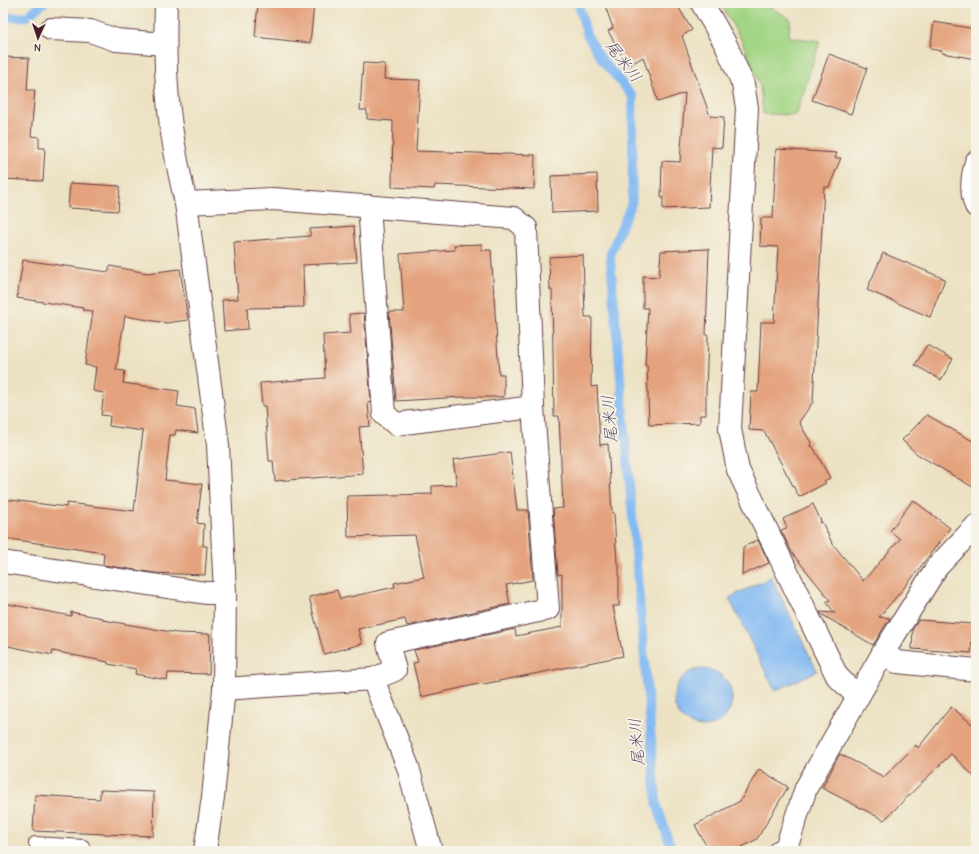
<svg xmlns="http://www.w3.org/2000/svg" width="979" height="854" font-family="'Comic Neue','Klee One',sans-serif">
	<style>
		.green { fill: #a2d584; stroke: #767a58 }
		.water { fill: #83baf3; stroke: #666c8f }
		.lines { fill: none; stroke-linecap: round; stroke-linejoin: round }
		.stream { stroke: #83baf3; stroke-width: 9 }
		.building { fill: #e4a37e }
		.lane-casing { stroke: #623c42; stroke-width: 14 }
		.street-casing { stroke: #623c42; stroke-width: 24 }
		.lane { stroke: #fff; stroke-width: 12 }
		.street { stroke: #fff; stroke-width: 22 }
		.labels { text-anchor: middle; stroke-width: 3.5; stroke-linejoin: round; paint-order: stroke }
		.water-label { font-size: 16px; font-style: italic; fill: #5b4e67; stroke: #f7f3e8 }
	</style>
	<rect width="100%" height="100%" fill="#f7f3e8"/>
	<filter id="ink" filterUnits="userSpaceOnUse"><feTurbulence type="fractalNoise" baseFrequency=".025" numOctaves="2"/><feDisplacementMap in="SourceGraphic" scale="8" xChannelSelector="R" yChannelSelector="G"/><feConvolveMatrix kernelMatrix="1 2 1 2 8 2 1 2 1" color-interpolation-filters="sRGB"/></filter>
	<filter id="wash" filterUnits="userSpaceOnUse"><feTurbulence type="fractalNoise" baseFrequency=".012" numOctaves="4" result="noise"/><feDisplacementMap in="SourceGraphic" scale="16" xChannelSelector="R" yChannelSelector="G"/><feGaussianBlur stdDeviation="0.9" result="paint"/><feColorMatrix in="noise" values="0 0 0 0 0 0 0 0 0 0 0 0 0 0 0 0 0 1.4 0 .05"/><feComposite in="paint" operator="in"/></filter>
	<g filter="url(#wash)">
		<rect width="100%" height="100%" fill="#ece2c3"/>
		<!-- green -->
		<path class="green" d="M720 3H764L790 19 789 37 820 41 796 115 763 114 760 85 742 41Z"/>
		<!-- water -->
		<g class="water">
			<path d="M771 577 817 671 775 691 729 598Z"/>
			<circle cx="703" cy="698" r="29"/>
		</g>
		<g class="lines">
			<!-- stream -->
			<g class="stream">
				<path d="M578 3 587 35 602 60 633 97 632 202 610 254 657 805 672 851"/>
				<path d="M3 17H26L44 3"/>
			</g>
		</g>
		<g id="blocks">
			<!-- building -->
			<g class="building">
				<path d="M258 3H298L314 5 310 43 255 37Z"/>
				<path d="M604 3H676L692 30 682 36 710 116 724 117 722 148 712 147 709 207 663 209V197H661L662 161 680 162 685 93 658 102 643 57 628 66 608 31 613 28Z"/>
				<path d="M934 22 976 29V59L942 53V51L930 49Z"/>
				<path d="M829 54 867 68 851 114 812 100Z"/>
				<path d="M3 57 29 58 27 90H35L31 136 39 137V148H45L43 181 3 179Z"/>
				<path d="M363 63 385 64 384 79 420 80 416 151 535 155 534 189 435 185 434 189 392 187 393 121 367 119V110H360Z"/>
				<path d="M776 149 837 153 835 158H841L829 187H824L813 402 799 422 811 443 810 446 813 447 830 478 824 481 826 483 799 497 764 431 749 430 751 392H758L761 322H774L778 247 760 246 761 218H773Z"/>
				<path d="M597 174 598 211 552 213 551 176Z"/>
				<path d="M70 183 120 186 118 211 68 208Z"/>
				<path d="M354 226 357 262 303 265 304 307 247 308 248 329 224 331 222 300 238 299 234 242 310 236V229Z"/>
				<path d="M482 244V250H491L499 374H504V397H463L396 401 389 312H404L400 254 455 250 454 245Z"/>
				<path d="M709 249 706 335 708 336 706 391V415H700V423L649 425 647 365H645L648 308H643V276L659 277 661 251Z"/>
				<path d="M883 253 945 279 930 317 867 290Z"/>
				<path d="M583 255 585 317H592L591 387 597 386 600 445 608 444 612 513H614L617 564H619V606H613L623 656 484 684 483 683 421 697 413 663 418 662 414 650 515 629 516 636 562 627V574L558 575 553 509 563 508 559 416H554L552 290H550L549 257Z"/>
				<path d="M23 260 108 272 110 266 147 273 180 269 188 320 166 323 125 316 116 370 125 371 123 383 179 391 177 406 195 409 198 433 176 430 175 435H170L165 480 202 484 197 523 204 524 203 546H207L205 575 155 573 103 565 104 553 3 538V499L66 507 67 503 134 511 143 431 109 426 110 416 101 415 104 393 93 391 96 367 85 365 93 311 83 310V308L17 298Z"/>
				<path d="M364 313 371 402 368 403 370 426 359 427 363 474 275 481 273 461H269L265 406H262L260 383 325 378 323 335 351 333 349 314Z"/>
				<path d="M927 345 953 359 941 380 915 365Z"/>
				<path d="M927 415 976 443V489L917 454 902 440Z"/>
				<path d="M510 452 517 510H528L533 580 506 585 510 604 407 626 405 619 358 629 362 644 324 654 309 597 337 590 340 599 395 587 394 583 424 577 415 535 348 537 347 496 432 494V486L457 485 453 460Z"/>
				<path d="M913 500 950 528 909 582 879 617 890 618 873 645 821 614 820 612 835 613 826 602 830 600 792 553 781 530 787 528 783 519 813 504 821 521 820 523 822 522 832 543 863 581 900 539 890 531Z"/>
				<path d="M758 540 769 563 742 575 743 547Z"/>
				<path d="M3 603 71 616V612L103 618V620L177 633 210 634 209 674 168 673 167 680 135 674 136 669 108 664V662L53 651 52 655 3 645Z"/>
				<path d="M919 620 973 624 971 653 912 649 913 628Z"/>
				<path d="M951 707 976 727V778L951 754 884 820 822 788 840 754 884 777 916 745 918 748Z"/>
				<path d="M759 769 788 787 757 839 735 851H709L695 825 740 801Z"/>
				<path d="M100 790 154 792 153 836 33 831 35 795 100 799Z"/>
			</g>
		</g>
	</g>
	<g filter="url(#ink)">
		<use href="#blocks" fill-opacity="0" stroke="#623c42" stroke-width="1"/>
		<g class="lines">
			<!-- lane casing -->
			<g class="lane-casing">
				<path id="lane" d="M35 843 83 846 84 851"/>
			</g>
			<!-- street casing -->
			<g class="street-casing">
				<g id="street">
					<path d="M166 3C165 36 165 68 168 100 171 135 178 169 186 203L218 445 225 593 224 689 213 797 205 851"/>
					<path d="M702 3 726 45 743 84 747 108 730 429 738 470 837 676 857 696"/>
					<path d="M51 29 90 31 116 40 165 44"/>
					<path d="M976 162C972 176 970 192 976 206"/>
					<path d="M186 203 273 199 514 218 526 228 533 407 548 609 388 643 395 670 373 679"/>
					<path d="M369 206 384 414 396 424 533 407"/>
					<path d="M3 562 206 593H225"/>
					<path d="M883 653 897 662 976 670"/>
					<path d="M224 689 373 679 408 767 431 851"/>
					<path d="M780 851 786 848 806 788 883 653 937 567 976 526"/>
				</g>
			</g>
			<!-- lane -->
			<use href="#lane" class="lane"/>
			<!-- street -->
			<use href="#street" class="street"/>
		</g>
	</g>
	<g class="labels">
		<!-- water labels -->
		<g class="water-label">
			<text transform="translate(624 61) rotate(52)" y="6">尾米川</text>
			<text transform="translate(609 419) rotate(-95)" y="6">尾米川</text>
			<text transform="translate(636 742) rotate(-95)" y="6">尾米川</text>
		</g>
	</g>
	<!-- margin -->
	<rect width="979" height="854" fill="none" stroke="#f7f3e8" stroke-width="16"/>
	<!-- north arrow -->
	<g transform="translate(38 38) rotate(183)" stroke="#f7f3e8" stroke-width="3" paint-order="stroke">
	<path d="M0-3L7 15L0 10L-7 15Z" fill="#4a1f2b"/>
	<text y="-6" font-size="11" font-weight="bold" text-anchor="middle" fill="#4a1f2b">N</text>
	</g>
</svg>
